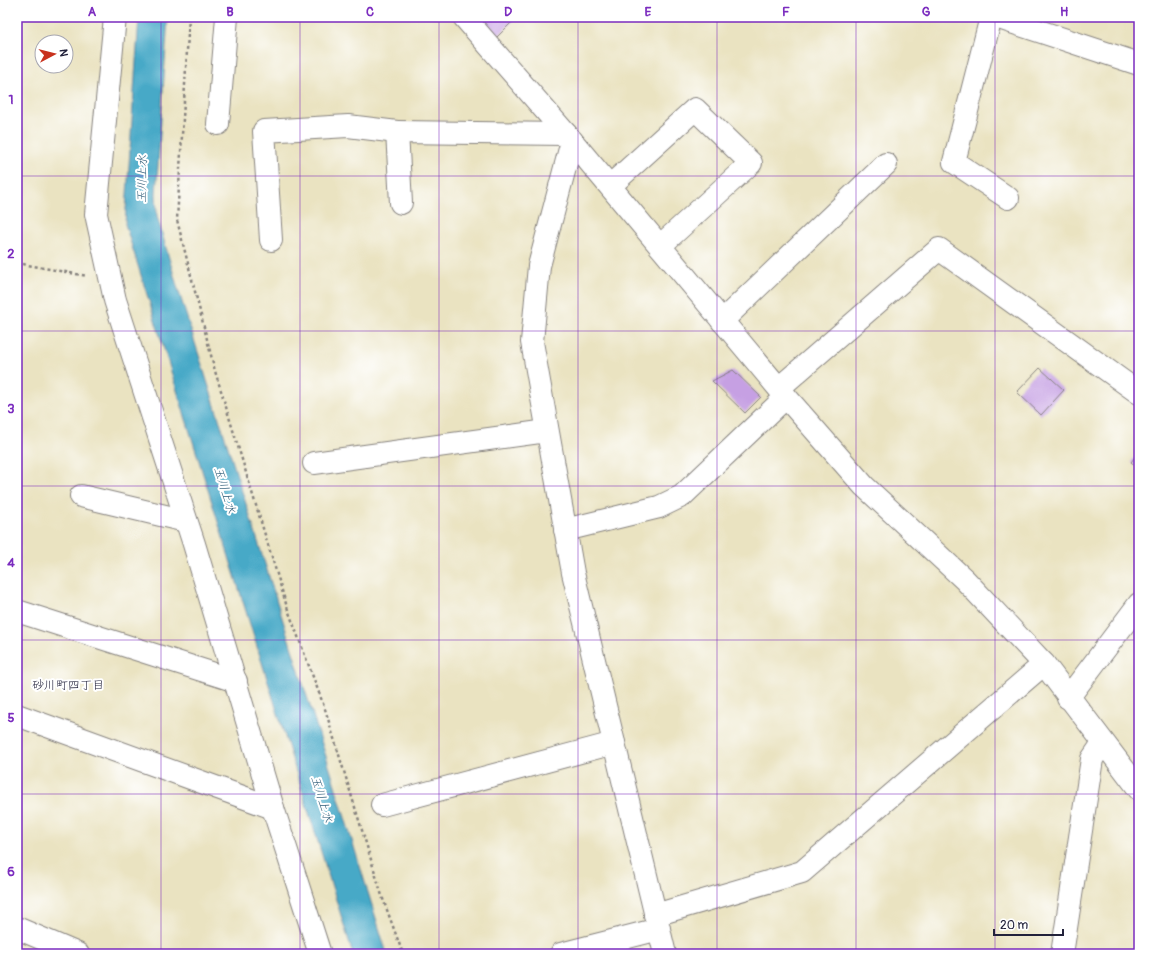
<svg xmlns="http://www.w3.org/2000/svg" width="1156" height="971" font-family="Pangolin,'Klee One',sans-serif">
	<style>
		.water { fill: #47a9c7; stroke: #346681 }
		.building { fill: #c6a0e3 }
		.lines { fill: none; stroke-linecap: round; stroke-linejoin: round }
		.minor-casing { stroke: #86827e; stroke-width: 24 }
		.path { stroke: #86827e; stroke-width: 2.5; stroke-dasharray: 3 3; stroke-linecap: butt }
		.minor { stroke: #fff; stroke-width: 22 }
		.grid { fill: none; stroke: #7b2cbf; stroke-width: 1; stroke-opacity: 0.55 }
		.labels { text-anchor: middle; stroke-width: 4; stroke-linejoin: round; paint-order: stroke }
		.water-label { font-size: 12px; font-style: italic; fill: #335f7a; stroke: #fff }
		.neighbourhood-label { font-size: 12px; fill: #22223b; stroke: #fff }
		.neatline { fill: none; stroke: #7b2cbf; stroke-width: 1.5 }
		.grid-label { font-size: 13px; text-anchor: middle; font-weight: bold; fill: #7b2cbf }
	</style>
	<rect width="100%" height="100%" fill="#fff"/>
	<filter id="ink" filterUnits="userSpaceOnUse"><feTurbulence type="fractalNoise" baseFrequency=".025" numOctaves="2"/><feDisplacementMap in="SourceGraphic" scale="8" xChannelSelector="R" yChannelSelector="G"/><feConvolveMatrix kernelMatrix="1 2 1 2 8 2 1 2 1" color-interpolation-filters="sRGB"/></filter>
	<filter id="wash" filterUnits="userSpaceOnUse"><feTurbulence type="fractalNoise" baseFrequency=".012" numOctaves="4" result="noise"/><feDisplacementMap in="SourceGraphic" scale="16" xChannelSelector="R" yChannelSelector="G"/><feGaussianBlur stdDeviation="0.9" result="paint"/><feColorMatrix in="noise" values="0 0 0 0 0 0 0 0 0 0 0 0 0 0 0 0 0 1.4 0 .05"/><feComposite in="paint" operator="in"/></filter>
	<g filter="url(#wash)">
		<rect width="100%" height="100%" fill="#eae3c1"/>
		<!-- water -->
		<path class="water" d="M139 17H168L156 194 157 216 177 286 330 769 387 954H353L125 224Z"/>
		<g id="blocks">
			<!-- building -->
			<g class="building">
				<path d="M474 17H517L495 39Z"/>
				<path d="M1040 368 1064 390 1041 415 1017 392Z"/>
				<path d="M733 370 761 397 745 413 712 381Z"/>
				<path d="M1139 452V469L1131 462Z"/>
			</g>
		</g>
	</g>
	<g filter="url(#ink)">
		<use href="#blocks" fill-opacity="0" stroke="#86827e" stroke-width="1"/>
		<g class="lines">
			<!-- minor casing -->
			<g class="minor-casing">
				<g id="minor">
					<path d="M115 17 96 214 115 300 194 544 273 808 320 954"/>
					<path d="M464 17 572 141 786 397 864 486 965 580 1044 664 1139 789"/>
					<path d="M991 17 954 162 1008 198"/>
					<path d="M996 17 1139 64"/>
					<path d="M218 124 227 17"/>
					<path d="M572 141 539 266 532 342 573 573 665 954"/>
					<path d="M610 186 695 109 751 163 660 246"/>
					<path d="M401 203 397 132 566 134"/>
					<path d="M271 240 264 131 348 126 397 132"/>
					<path d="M722 321 886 164"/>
					<path d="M779 388 939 249 1139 393"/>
					<path d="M314 463 547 431"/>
					<path d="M81 496 186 521"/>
					<path d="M565 530 659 507 682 496 786 397"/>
					<path d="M17 611 236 681"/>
					<path d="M1068 698 1139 604"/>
					<path d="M17 715 273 808"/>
					<path d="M382 805 614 743"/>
					<path d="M655 915 802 872 1044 664"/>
					<path d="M17 928 78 954"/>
					<path d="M561 954 659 929"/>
					<path d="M1062 954 1092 759 1103 743"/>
				</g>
			</g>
			<!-- path -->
			<g class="path">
				<path d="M189 17 177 220 215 371 287 607 325 709 383 899 403 954"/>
				<path d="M17 263 87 276"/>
			</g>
			<!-- minor -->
			<use href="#minor" class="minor"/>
		</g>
	</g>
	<!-- grid -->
	<path class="grid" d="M161 17V954M300 17V954M439 17V954M578 17V954M717 17V954M856 17V954M995 17V954M17 176H1139M17 331H1139M17 486H1139M17 640H1139M17 794H1139"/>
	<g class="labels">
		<!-- water labels -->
		<g class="water-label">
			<text transform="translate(142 179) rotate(-89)" y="4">玉川上水</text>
			<text transform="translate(225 490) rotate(73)" y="4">玉川上水</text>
			<text transform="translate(322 799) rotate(73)" y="4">玉川上水</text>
		</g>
		<!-- neighbourhood labels -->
		<g class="neighbourhood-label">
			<text x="68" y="689">砂川町四丁目</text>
		</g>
	</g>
	<!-- margin -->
	<rect width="1156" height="971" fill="none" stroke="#fff" stroke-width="44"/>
	<!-- north arrow -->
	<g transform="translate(54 54) rotate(83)"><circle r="19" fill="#ffffff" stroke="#a7a7b1"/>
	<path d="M0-3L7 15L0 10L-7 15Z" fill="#c8321e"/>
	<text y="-6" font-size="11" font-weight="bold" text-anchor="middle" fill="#22223b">N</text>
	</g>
	<!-- scale -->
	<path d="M994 929v6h69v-6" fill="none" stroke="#22223b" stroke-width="2"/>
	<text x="1000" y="929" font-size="12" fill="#22223b" stroke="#ffffff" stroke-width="3" paint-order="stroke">20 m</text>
	<rect x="22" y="22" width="1112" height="927" class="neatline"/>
	<g class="grid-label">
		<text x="92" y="16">A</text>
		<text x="230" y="16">B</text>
		<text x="370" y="16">C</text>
		<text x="508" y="16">D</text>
		<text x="648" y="16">E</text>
		<text x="786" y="16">F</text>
		<text x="926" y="16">G</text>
		<text x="1064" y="16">H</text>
		<text x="11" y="104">1</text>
		<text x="11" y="258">2</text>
		<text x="11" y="413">3</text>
		<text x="11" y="567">4</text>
		<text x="11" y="722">5</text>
		<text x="11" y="876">6</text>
	</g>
</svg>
